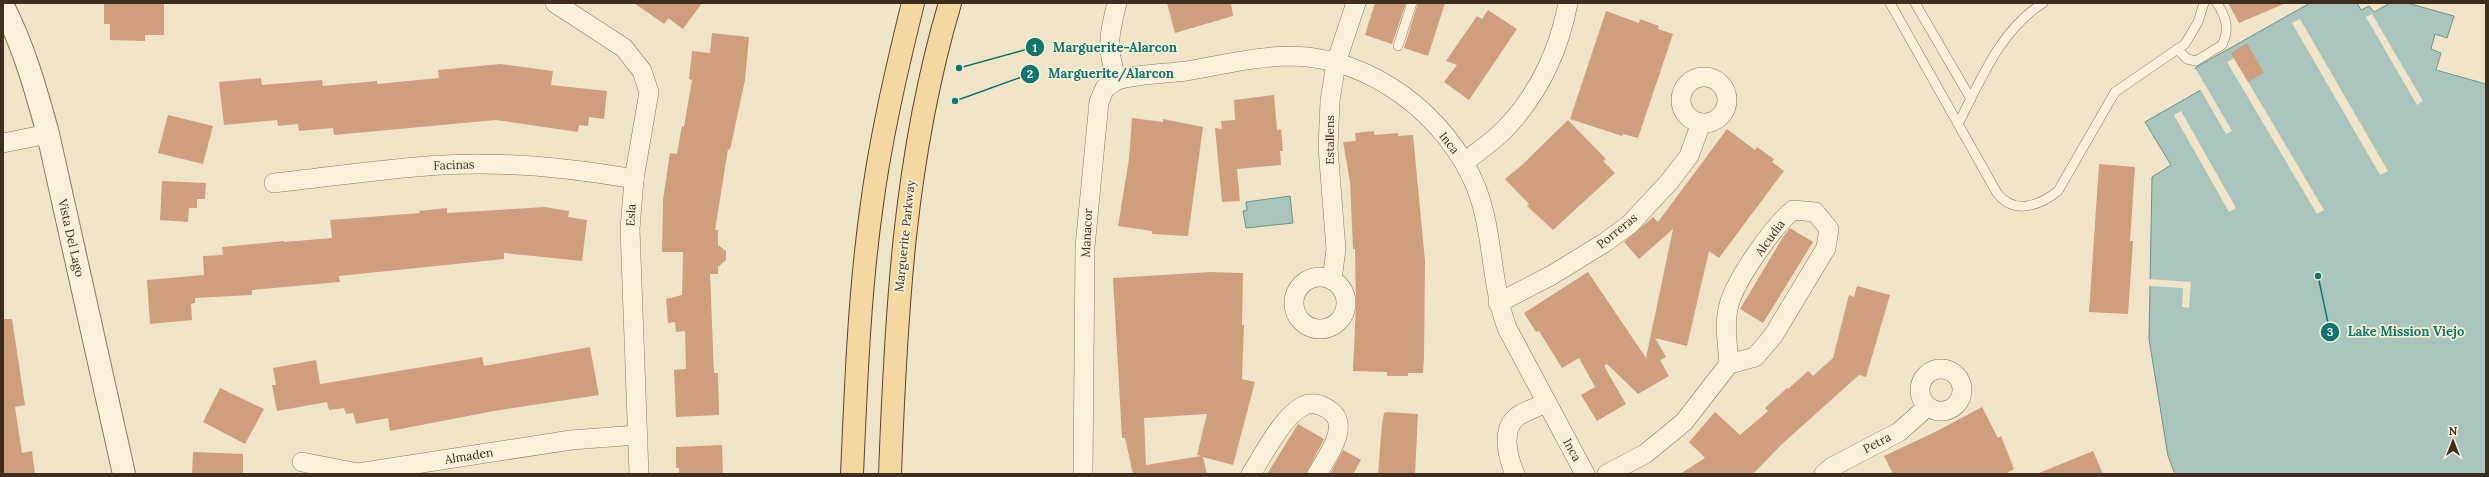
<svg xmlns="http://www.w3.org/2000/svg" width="2489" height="477" font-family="Lora,serif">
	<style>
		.water { fill: #a9c4bc; stroke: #6f938a }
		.pier { fill: #f0e4c8 }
		.building { fill: #cf9f7d; fill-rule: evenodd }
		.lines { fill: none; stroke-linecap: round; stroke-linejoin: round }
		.service-casing { stroke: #8d765c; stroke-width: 10 }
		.minor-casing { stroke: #8d765c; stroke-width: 20 }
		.tertiary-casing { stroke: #8d765c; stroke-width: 24 }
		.primary-casing { stroke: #5b4430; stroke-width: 24 }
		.service { stroke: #faf1dc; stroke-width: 9 }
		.minor { stroke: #faf1dc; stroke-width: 19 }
		.tertiary { stroke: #faf1dc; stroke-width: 22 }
		.primary { stroke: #f3d9a0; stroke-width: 22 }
		.labels { text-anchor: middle; stroke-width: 3.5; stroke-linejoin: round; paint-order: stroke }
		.street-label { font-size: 12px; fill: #3d2e20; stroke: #f7eed8 }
		.leader { fill: none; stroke: #0f766e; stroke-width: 1.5 }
		.callout-dot { fill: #0f766e; stroke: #f7eed8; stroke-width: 1.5 }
		.mark-label { font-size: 12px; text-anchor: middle; font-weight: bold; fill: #fff }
		.callout-label { font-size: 13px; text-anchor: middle; font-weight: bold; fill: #0f766e; stroke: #f7eed8; stroke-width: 3.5; stroke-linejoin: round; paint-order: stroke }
	</style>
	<rect width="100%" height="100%" fill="#f0e4c8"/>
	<!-- water -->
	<g class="water">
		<path d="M2310 3H2357L2361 10 2369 6 2374 12 2390 3H2407L2454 16 2447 38 2435 34 2431 49 2441 53 2436 70 2486 84V474H2175L2168 456 2149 339 2152 177 2171 165 2145 122 2206 87 2195 68Z"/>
		<path d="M1290 196 1293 223 1246 228 1243 211 1247 210 1246 202Z"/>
	</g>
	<!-- pier -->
	<g class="pier">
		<path d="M2372 14 2423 101 2417 105 2366 17Z"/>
		<path d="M2300 19 2388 171 2380 175 2292 23Z"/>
		<path d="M2234 58 2324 210 2317 214 2227 62Z"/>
		<path d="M2196 69 2232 131 2226 134 2200 89 2204 87 2194 70Z"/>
		<path d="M2181 111 2236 208 2229 212 2174 115Z"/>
		<path d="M2147 279 2191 282 2189 308 2182 307 2183 288 2147 286Z"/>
	</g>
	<!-- building -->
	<g class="building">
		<path d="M104 3H164V35H145V41L110 40V24H104Z"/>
		<path d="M634 3H702L683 29 668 18 664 24Z"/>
		<path d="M1167 3H1231L1233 16 1175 33Z"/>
		<path d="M1375 3H1406L1392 44 1365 35Z"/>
		<path d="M1418 3H1445L1428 56 1404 48Z"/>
		<path d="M2228 3H2286L2239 23Z"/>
		<path d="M1488 10 1517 29 1469 100 1444 82 1457 65 1446 61 1477 16 1482 19Z"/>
		<path d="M1606 11 1639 23 1640 19 1659 26 1658 29 1673 34 1638 138 1623 134 1622 136 1570 119Z"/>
		<path d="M712 33 749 37 745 80 730 150 728 149 715 230H718V245L726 251V260L718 267V274H710L714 373H718L719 415 676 417 674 370 686 369 685 331 676 332 675 322 668 323 666 299 682 295 683 252H662L663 200 670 153 677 154 682 126 684 127 692 80 689 79 692 51 710 53Z"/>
		<path d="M2247 43 2264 73 2248 82 2231 53Z"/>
		<path d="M500 64 553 71 551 85 607 91 604 119 589 117 588 126 579 125 578 132 496 120 334 135 333 128 299 131 298 124 278 126 277 120 224 125 219 82 261 78 262 85 322 80 323 86 377 81V84L439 78 438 70Z"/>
		<path d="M1274 95 1277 130 1281 129 1283 151H1280L1281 165 1237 169 1240 201 1222 202 1215 128 1222 129 1221 121 1235 120 1234 100Z"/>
		<path d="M168 115 213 126 203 164 158 153Z"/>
		<path d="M1132 118 1163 122V119L1203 127 1188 236 1152 234V231L1118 226 1129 159Z"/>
		<path d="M1568 120 1606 159 1603 161 1615 173 1553 230 1527 206 1529 204 1505 179 1522 165Z"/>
		<path d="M1727 129 1755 150 1757 147 1774 159 1772 162 1784 171 1719 258 1709 251 1687 346 1655 338 1666 357 1660 360 1669 376 1638 394 1607 364 1604 366 1626 404 1597 421 1581 395 1595 387 1579 358 1562 368 1539 331 1536 332 1524 313 1588 272 1646 358 1673 229 1639 259 1624 242 1653 217 1658 222Z"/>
		<path d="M1374 131V135L1398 133V136L1413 135 1425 261 1424 358 1423 373H1408V376H1387V372L1353 371 1356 303 1355 249H1353L1350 182 1343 142 1356 141 1355 133Z"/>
		<path d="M2099 164 2135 167 2130 241H2133L2128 314 2089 312Z"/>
		<path d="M162 181 206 183 205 199H197V208H189L188 222 160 220Z"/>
		<path d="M545 207 569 211 568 217 587 220 582 261 504 253V259L339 276 340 282 252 290V295L195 298V303L191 304 192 320 150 324 147 280 204 275 203 256 223 255 222 247 284 241V242L332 238 330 220 420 213 419 211 447 208V213Z"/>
		<path d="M1790 228 1813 242 1763 323 1740 309 1783 237Z"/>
		<path d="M1211 272 1243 273 1242 325H1244L1242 379 1255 382 1233 465 1203 457 1207 474H1133L1125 438H1122L1113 278ZM1207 414 1197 455 1201 456 1146 465 1144 418Z"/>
		<path d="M1857 286 1890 295 1866 377 1859 375 1781 445 1753 474H1680L1705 458 1689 442 1715 412 1740 435 1768 411 1765 408 1787 388 1788 389 1808 371 1813 376 1833 358 1849 295 1854 297Z"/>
		<path d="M3 319H12L25 405 15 407 22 453 32 451 35 474H3Z"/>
		<path d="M590 347 599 395 494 411 390 431 388 418 356 424 353 413 346 414 344 408 329 410 327 402 277 411 272 385H276L273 368 316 360 320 384 482 357 484 366Z"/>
		<path d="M220 388 264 409 245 444 203 422Z"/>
		<path d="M1982 407 1998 438 2001 436 2014 469 2005 474H1893L1884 456 1935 432Z"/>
		<path d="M1387 412 1418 414 1415 474H1378L1382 424 1384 413Z"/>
		<path d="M1298 424 1324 439 1306 474H1267Z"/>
		<path d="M722 445 723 474H679V468H676V447Z"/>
		<path d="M1343 450 1361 460 1353 474H1330Z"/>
		<path d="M2093 451 2103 474H2040L2039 473Z"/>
		<path d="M193 452 243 454V474H192Z"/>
	</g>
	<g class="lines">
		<!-- service casing -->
		<g class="service-casing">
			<g id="service">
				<path d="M1890 3 1997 193C2014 215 2039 206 2058 191L2115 92 2185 44 2198 22 2204 3"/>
				<path d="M1915 3 1971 99"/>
				<path d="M1398 46 1412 3"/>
				<path d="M2177 49 2187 59 2196 61 2222 45C2230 29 2226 17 2217 3"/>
				<path d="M1958 124C1981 80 2000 30 2043 3"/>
			</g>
		</g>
		<!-- minor casing -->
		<g class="minor-casing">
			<g id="minor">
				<path d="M555 3 624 48 642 71 649 92 634 179 630 229 639 474"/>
				<circle cx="1704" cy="100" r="23"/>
				<path d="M1117 80C1139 74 1163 74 1186 71 1222 65 1257 56 1293 56 1372 58 1447 116 1476 187 1494 233 1490 282 1507 328L1585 474"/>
				<path d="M3 143 48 134"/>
				<path d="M1465 162C1478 151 1494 141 1506 128 1539 93 1559 50 1568 3"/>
				<path d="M274 183C330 177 387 168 443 165 507 161 571 168 634 179"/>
				<circle cx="1320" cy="303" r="26"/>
				<path d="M1332 280 1336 249 1328 148 1330 101 1336 63 1356 3"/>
				<path d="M1498 303 1552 275 1604 243 1629 225 1669 182 1689 156 1701 123"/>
				<circle cx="1941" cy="390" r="21"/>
				<path d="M302 462 358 473 571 440 637 435"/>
				<path d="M1083 474 1085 247 1099 102 1105 88 1117 80C1106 49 1109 34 1117 3"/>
				<path d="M1251 474C1264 454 1282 417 1303 406 1311 402 1319 404 1326 408 1354 422 1327 457 1317 474"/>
				<path d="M1515 474C1508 458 1500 429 1518 416 1526 411 1537 407 1546 403"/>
				<path d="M1607 474 1645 454 1684 422 1729 364 1755 357 1773 336 1826 248 1829 229 1815 212 1793 210C1773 227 1733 282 1728 309 1724 326 1728 347 1729 364"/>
				<path d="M1824 474 1832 467 1899 432 1927 407"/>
			</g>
		</g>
		<!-- tertiary casing -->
		<g class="tertiary-casing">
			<path id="tertiary" d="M3 6C24 47 36 90 48 134L124 474"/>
		</g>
		<!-- primary casing -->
		<g class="primary-casing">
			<g id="primary">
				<path d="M852 474C856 386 859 298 871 211 880 141 896 72 913 3"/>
				<path d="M890 474C896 314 904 158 950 3"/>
			</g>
		</g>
		<!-- service -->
		<use href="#service" class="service"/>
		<!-- minor -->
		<use href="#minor" class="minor"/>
		<!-- tertiary -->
		<use href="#tertiary" class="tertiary"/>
		<!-- primary -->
		<use href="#primary" class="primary"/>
	</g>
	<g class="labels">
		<!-- street labels -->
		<g class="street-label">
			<text transform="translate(1330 140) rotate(-90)" y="4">Estallens</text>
			<text transform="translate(1449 143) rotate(51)" y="4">Inca</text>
			<text transform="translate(454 165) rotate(-2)" y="4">Facinas</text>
			<text transform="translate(631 215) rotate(-86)" y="4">Esla</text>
			<text transform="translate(1617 231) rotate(-39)" y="4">Porreras</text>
			<text transform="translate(1087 233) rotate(-87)" y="4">Manacor</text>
			<text transform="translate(905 236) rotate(-84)" y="4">Marguerite Parkway</text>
			<text transform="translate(71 238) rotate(77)" y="4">Vista Del Lago</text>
			<text transform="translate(1770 238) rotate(-54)" y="4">Alcudia</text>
			<text transform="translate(1877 443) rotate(-28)" y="4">Petra</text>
			<text transform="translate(1572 450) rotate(61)" y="4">Inca</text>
			<text transform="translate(469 456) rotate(-9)" y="4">Almaden</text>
		</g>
	</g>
	<!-- callouts -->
	<path class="leader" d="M959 68L1035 47M955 101L1030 74M2318 276L2330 332"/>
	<g class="callout-dot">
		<circle cx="959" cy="68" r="4"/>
		<circle cx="955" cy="101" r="4"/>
		<circle cx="2318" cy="276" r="4"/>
		<circle cx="1035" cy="47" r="10"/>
		<circle cx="1030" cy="74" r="10"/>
		<circle cx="2330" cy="332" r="10"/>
	</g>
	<g class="mark-label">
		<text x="1035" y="52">1</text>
		<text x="1030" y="78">2</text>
		<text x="2330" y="336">3</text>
	</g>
	<g class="callout-label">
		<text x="1115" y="52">Marguerite-Alarcon</text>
		<text x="1111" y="78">Marguerite/Alarcon</text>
		<text x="2406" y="336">Lake Mission Viejo</text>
	</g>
	<!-- border -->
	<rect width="2489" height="477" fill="none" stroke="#3d2e20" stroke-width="8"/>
	<!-- north arrow -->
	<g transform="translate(2453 441)" stroke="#f7eed8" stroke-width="3" paint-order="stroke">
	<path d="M0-3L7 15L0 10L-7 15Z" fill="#3d2e20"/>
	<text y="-6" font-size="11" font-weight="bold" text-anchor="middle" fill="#3d2e20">N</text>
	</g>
</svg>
